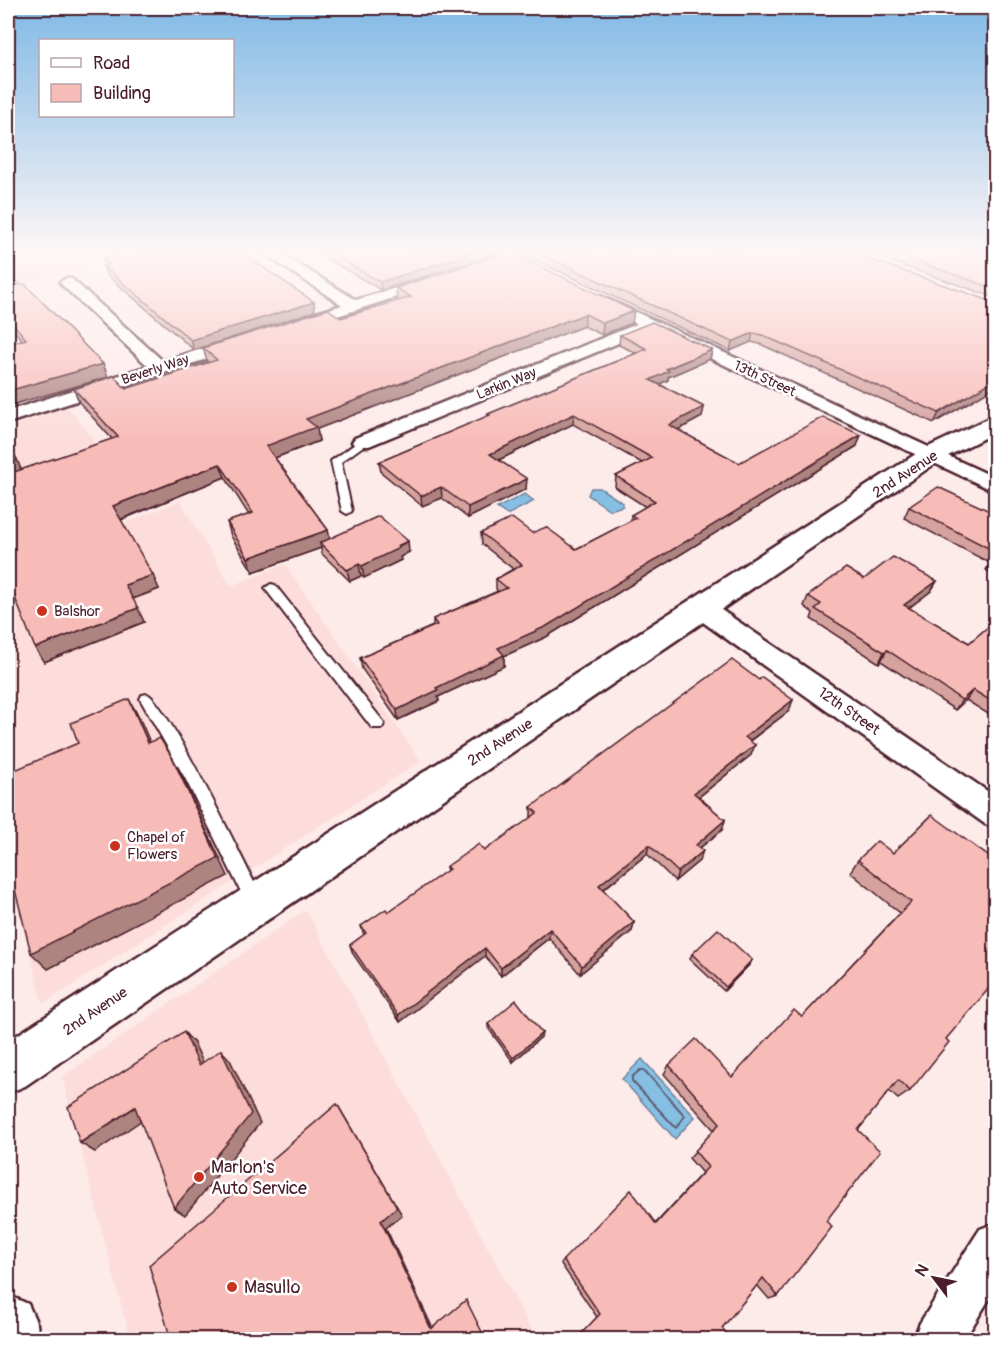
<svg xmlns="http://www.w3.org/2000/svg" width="1003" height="1347" font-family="Pangolin,sans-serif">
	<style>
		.built { fill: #fcdddb }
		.water { fill: #85c0e4; stroke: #6d809a; stroke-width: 1.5 }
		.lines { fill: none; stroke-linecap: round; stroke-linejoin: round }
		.shore { stroke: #625f75; stroke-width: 2 }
		.service-casing { stroke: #4a1f2b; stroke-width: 4 }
		.minor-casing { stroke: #4a1f2b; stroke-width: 5 }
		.tertiary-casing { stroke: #4a1f2b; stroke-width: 5 }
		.secondary-casing { stroke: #4a1f2b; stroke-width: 5 }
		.service { fill: #fff; fill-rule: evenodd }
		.minor { fill: #fff; fill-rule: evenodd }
		.tertiary { fill: #fff; fill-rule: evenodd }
		.secondary { fill: #fff; fill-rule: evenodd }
		.wall { fill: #d5a29e; stroke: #4a1f2b; stroke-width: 1.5 }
		.shaded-wall { fill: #ae8481; stroke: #4a1f2b; stroke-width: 1.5 }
		.building { fill: #f8bcb8; stroke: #4a1f2b; stroke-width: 1.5 }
		.poi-dot { fill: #c8321e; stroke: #fff; stroke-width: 2 }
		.labels { text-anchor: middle; stroke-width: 5; stroke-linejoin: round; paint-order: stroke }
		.far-street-label { font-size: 14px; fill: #4a1f2b; stroke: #fff }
		.street-label { font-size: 15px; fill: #4a1f2b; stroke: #fff }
		.poi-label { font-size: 15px; fill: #4a1f2b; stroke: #fff; text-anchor: start }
		.near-poi-label { font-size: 18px; fill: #4a1f2b; stroke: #fff; text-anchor: start }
	</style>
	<rect width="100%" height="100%" fill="#fdebea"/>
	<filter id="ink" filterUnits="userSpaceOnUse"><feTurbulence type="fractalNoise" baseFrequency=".0167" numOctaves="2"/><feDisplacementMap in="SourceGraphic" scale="12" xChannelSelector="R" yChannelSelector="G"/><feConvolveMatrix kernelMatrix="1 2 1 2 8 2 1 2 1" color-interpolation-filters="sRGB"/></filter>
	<g filter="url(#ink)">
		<!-- built -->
		<g class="built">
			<path d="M8 253H143L8 287Z"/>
			<path d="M68 407 115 468 8 506V427Z"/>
			<path d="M180 501 231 586 285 564 421 761 43 1004 8 868V569Z"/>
			<path d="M306 910 537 1339H130L62 1077Z"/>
		</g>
		<!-- water -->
		<g class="water">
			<path d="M591 488H600L623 503V506L610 510 588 495Z"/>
			<path d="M525 494 534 501 507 515 497 508Z"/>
			<path d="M642 1059 695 1117 675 1139 622 1079Z"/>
		</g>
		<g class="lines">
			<!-- shore -->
			<path class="shore" d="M640 1070H644L685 1116 676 1128 632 1081V1077Z"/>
			<!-- service casing -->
			<g class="service-casing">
				<g id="service">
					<path d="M362 439 366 440V444L341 462 352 511 347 514 342 511 331 461Z"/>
					<path d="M271 584 275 585 382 720 384 724 382 728H372L267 591 265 588Z"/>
					<path d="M147 694C166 700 247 868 261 896L264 902 261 908 255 910 249 908 185 778 140 699 142 695Z"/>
				</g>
			</g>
			<!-- minor casing -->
			<g class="minor-casing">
				<g id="minor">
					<path d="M263 253H280L356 300 429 278 436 282 434 285 297 329 291 327 289 324 291 321 342 305Z"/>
					<path d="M67 278 72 279 163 361 241 337 249 342 247 346 8 423V411L148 366 62 285 60 282Z"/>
					<path d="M601 296 996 478V492L650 330 369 446H355L352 442 355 438 637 324 596 304 593 301 596 298Z"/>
					<path d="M702 600 711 603 996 797V827L985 824 693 615 689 609 693 603Z"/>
					<path d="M996 1223V1288L964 1340H913L920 1323 980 1229Z"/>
				</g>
			</g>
			<!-- tertiary casing -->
			<g class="tertiary-casing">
				<path id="tertiary" d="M996 415V432L940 460 25 1086 8 1093V1041L922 450Z"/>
			</g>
			<!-- secondary casing -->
			<g class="secondary-casing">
				<path id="secondary" d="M8 1295 28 1304 37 1324 39 1340H8Z"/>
			</g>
			<!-- service -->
			<use href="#service" class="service"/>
			<!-- minor -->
			<use href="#minor" class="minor"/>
			<!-- tertiary -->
			<use href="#tertiary" class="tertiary"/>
			<!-- secondary -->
			<use href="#secondary" class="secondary"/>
		</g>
		<!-- wall -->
		<g class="wall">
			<path d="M317 253H495L494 255 381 290Z"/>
			<path d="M505 253 632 323 602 335 584 326 317 429 319 441 275 458 328 530 329 539 409 552 400 557 401 560 364 578 361 576 350 581 322 554 321 548 253 572 231 536 227 522 249 515 225 477 121 520 159 589 133 599 144 622 44 662 35 648 9 445 21 470 112 439 79 402 74 389H126L208 362 207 361 203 348 341 318 398 301 397 300 396 288Z"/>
			<path d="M520 253H851L996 303V386L934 423 760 344 751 342 730 351Z"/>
			<path d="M866 253H996V298Z"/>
			<path d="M103 259 315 311 194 350 107 275 103 266 105 265Z"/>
			<path d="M8 280 103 364 108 377 22 340 8 324Z"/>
			<path d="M620 335 712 350 710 359 668 377V380L659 384 704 407 702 417 678 430 739 463 857 446 546 637 504 656V666L438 697 439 701 398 720 362 669 360 658 433 626V619L498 591 496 589V579L513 569 482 544 481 533H532L576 549 631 521V515L646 507 615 487 616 476 642 463 573 424 499 460 526 489 468 518 442 498 422 506 381 472 379 462 488 416V414L636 353 619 345Z"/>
			<path d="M909 507 996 514V576L986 570 990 563 904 518Z"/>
			<path d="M864 579 937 581 931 591 909 608 969 643 996 620V719L966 700 955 710 881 661 879 663 811 619 813 613 804 606 808 596Z"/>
			<path d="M789 711 750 741 751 755 699 797 725 820 722 830 700 848 699 861 675 881 647 854 603 890 634 922 632 931 580 974 549 938 501 976 485 956 400 1022 353 954 350 945 364 935 361 926 388 912 447 871 446 867 484 851 531 818V807Z"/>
			<path d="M932 815 946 1039 910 1091 898 1099 889 1091 858 1130 826 1221 778 1296 769 1299 757 1285 722 1328 731 1340H580L578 1337 597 1317 561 1264 563 1260 656 1223 702 1173 689 1158 714 1130 664 1074 669 1065 732 1077 802 1017 900 913 850 872 858 860 893 853Z"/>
			<path d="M692 954 752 960 749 965 724 991 690 959Z"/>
			<path d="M488 1024 541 1037 513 1062 488 1028Z"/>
		</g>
		<!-- shaded-wall -->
		<g class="shaded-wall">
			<path d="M473 253H495L494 255 381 290 380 282Z"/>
			<path d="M314 302 315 311 194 350 191 340Z"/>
			<path d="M634 311 632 323 602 335 603 323Z"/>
			<path d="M585 314 584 326 317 429 319 441 269 460 266 446 306 419Z"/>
			<path d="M753 333 751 342 730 351 732 342Z"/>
			<path d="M712 350 710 359 668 377V380L648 390 650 380 666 369Z"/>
			<path d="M103 364 108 377 8 406V391Z"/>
			<path d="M996 379V386L934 423 939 413Z"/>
			<path d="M704 407 702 417 668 435 669 425Z"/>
			<path d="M574 414 573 424 490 464V454Z"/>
			<path d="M861 435 857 446 546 637 504 656V666L438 697 439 701 398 720 397 710 436 688 498 648Z"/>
			<path d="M9 445 17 459 23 475 8 480V464Z"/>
			<path d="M220 464 225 477 119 520 113 506Z"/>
			<path d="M527 479 526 489 468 518V507Z"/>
			<path d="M441 487 442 498 422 506 421 496Z"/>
			<path d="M328 530 331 544 320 543 321 548 253 572 248 558Z"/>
			<path d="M408 541 409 552 400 557 401 560 364 578 362 566Z"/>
			<path d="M359 564 361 576 350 581 347 570Z"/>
			<path d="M153 575 159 589 132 599 125 585Z"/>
			<path d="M937 581 931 591 899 615 904 605Z"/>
			<path d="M138 608 144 622 44 662 35 648Z"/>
			<path d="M887 650 881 661 879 663 884 652Z"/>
			<path d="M973 690 966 700 955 710 962 700Z"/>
			<path d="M129 699 140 719 159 763 148 743Z"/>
			<path d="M793 700 789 711 741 747 745 737Z"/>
			<path d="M755 745 751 755 691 803 694 793Z"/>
			<path d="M173 759 183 779 228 876 48 969 31 953Z"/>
			<path d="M725 820 722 830 692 854 696 845Z"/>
			<path d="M649 845 647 854 597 894 599 885Z"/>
			<path d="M703 851 699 861 675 881 678 872Z"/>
			<path d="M634 922 632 931 580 974 582 966Z"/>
			<path d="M550 929 549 938 501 976V968Z"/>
			<path d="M485 948V956L400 1022 398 1015Z"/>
			<path d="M752 960 749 965 724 991 726 987Z"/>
			<path d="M184 1032 194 1043 209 1075 199 1065Z"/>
			<path d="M542 1033 541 1037 513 1062V1058Z"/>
			<path d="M221 1050 230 1060 260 1123 185 1215 174 1208Z"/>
			<path d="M337 1104 402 1215 386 1228 434 1331 431 1329 381 1221Z"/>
			<path d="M135 1107 148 1116 95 1152 80 1143Z"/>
		</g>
		<!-- building -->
		<g class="building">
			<path d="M123 253H242L314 302 191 340 103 266 109 264 103 259Z"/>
			<path d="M330 253H473L380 282Z"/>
			<path d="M505 253H512L634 311 603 323 585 314 548 328 306 419 316 427 266 446 328 530 248 558 227 522 253 513 220 464 113 506 153 575 125 585 138 608 35 648 8 580V474L118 437 74 389 114 376 126 389 217 360 203 348 328 309 341 318 411 297 396 288Z"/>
			<path d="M538 253H851L996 303V379L939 413 762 335 753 333 732 342Z"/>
			<path d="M892 253H996V289Z"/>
			<path d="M14 278 20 285 25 284 103 364 8 391V344L26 339 8 318V280Z"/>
			<path d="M652 322 712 350 666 369 669 371 650 380 704 407 669 425 739 463 823 417 861 435 547 626 498 648 504 655 436 688 438 690 397 710 360 658 437 625 433 619 507 588 496 579 522 565 481 533 512 518 532 533 546 527 576 549 636 518 631 515 655 501 616 476 652 458 574 414 490 454 527 479 468 507 441 487 421 496 379 462 490 415 488 414 647 349 620 335Z"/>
			<path d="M9 445 16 461 8 464V446Z"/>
			<path d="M938 487 996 514V552L909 507Z"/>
			<path d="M379 516 408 541 397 546 399 548 362 566 359 564 347 570 320 543Z"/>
			<path d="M893 557 937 581 904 605 969 643 996 620V704L973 690 962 700 887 650 884 652 815 609 821 604 808 596 846 568 864 579Z"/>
			<path d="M732 660 759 680 762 677 793 700 745 737 755 745 694 793 725 820 696 845 703 851 678 872 649 845 599 885 634 922 582 966 550 929 501 968 485 948 398 1015 350 945 366 933 361 926 386 909 388 912 449 869 446 867 479 844 484 851 537 813 531 807Z"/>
			<path d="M129 699 148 743 160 738 173 759 218 858 31 953 8 862V773L78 743 71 723Z"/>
			<path d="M932 815 996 862V980L946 1039 949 1042 910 1091 898 1080 858 1130 880 1151 826 1221 832 1227 778 1296 763 1278 722 1328 731 1340H583L580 1335 600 1314 563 1260 631 1190 656 1224 708 1167 695 1151 720 1123 669 1065 696 1039 732 1077 794 1010 802 1017 911 902 858 860 877 841 893 853Z"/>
			<path d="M718 929 752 960 726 987 692 954Z"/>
			<path d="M516 1000 542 1033 513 1058 488 1024Z"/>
			<path d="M184 1032 199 1065 221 1050 251 1114 174 1208 135 1107 80 1143 68 1107Z"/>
			<path d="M337 1104 397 1207 381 1221 431 1329 466 1300 486 1340H171L149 1265Z"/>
		</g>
	</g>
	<!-- sky -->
	<linearGradient id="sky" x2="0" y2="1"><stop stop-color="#80b9e6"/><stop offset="0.57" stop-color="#fef6f6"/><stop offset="1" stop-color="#fef6f6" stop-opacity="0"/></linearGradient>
	<rect width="1003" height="442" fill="url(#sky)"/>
	<!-- markers -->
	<g class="poi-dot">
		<circle cx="42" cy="611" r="6"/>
		<circle cx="115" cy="846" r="6"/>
		<circle cx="199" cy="1177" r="6"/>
		<circle cx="232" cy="1287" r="6"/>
	</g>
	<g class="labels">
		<!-- far-street labels -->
		<g class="far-street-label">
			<text transform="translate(155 369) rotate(-18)" y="5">Beverly Way</text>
			<text transform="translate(765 378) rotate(25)" y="5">13th Street</text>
			<text transform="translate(506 383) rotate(-22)" y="5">Larkin Way</text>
		</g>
		<!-- street labels -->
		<g class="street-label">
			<text transform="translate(905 474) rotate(-33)" y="5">2nd Avenue</text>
			<text transform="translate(849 711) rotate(35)" y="5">12th Street</text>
			<text transform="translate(500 742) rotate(-33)" y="5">2nd Avenue</text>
			<text transform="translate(95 1011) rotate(-34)" y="5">2nd Avenue</text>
		</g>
		<!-- poi labels -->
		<g class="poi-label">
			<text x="54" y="616">Balshor</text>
			<text x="127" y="842">Chapel of<tspan x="127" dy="17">Flowers</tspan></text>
		</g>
		<!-- near-poi labels -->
		<g class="near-poi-label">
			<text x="211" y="1173">Marlon's<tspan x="211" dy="21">Auto Service</tspan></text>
			<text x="244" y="1293">Masullo</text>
		</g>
	</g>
	<!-- margin -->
	<rect width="1003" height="1347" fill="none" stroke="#fff" stroke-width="30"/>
	<rect x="15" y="15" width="973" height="1317" fill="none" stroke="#4a1f2b" stroke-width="2" filter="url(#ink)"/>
	<!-- legend -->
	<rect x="39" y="39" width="195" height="78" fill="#ffffff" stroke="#b7a5aa" stroke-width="1.5"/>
	<rect x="51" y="58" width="30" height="9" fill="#ffffff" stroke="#b7a5aa" stroke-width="1.5"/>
	<text x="93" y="69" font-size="18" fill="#4a1f2b">Road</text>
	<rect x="51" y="84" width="30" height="18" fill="#f8bcb8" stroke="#b7a5aa" stroke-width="1.5"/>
	<text x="93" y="99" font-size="18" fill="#4a1f2b">Building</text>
	<!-- north arrow -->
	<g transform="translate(934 1278) rotate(302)" stroke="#ffffff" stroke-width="4.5" paint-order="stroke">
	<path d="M0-4.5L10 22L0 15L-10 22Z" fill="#4a1f2b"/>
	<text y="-9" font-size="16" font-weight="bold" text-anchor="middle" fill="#4a1f2b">N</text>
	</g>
</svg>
